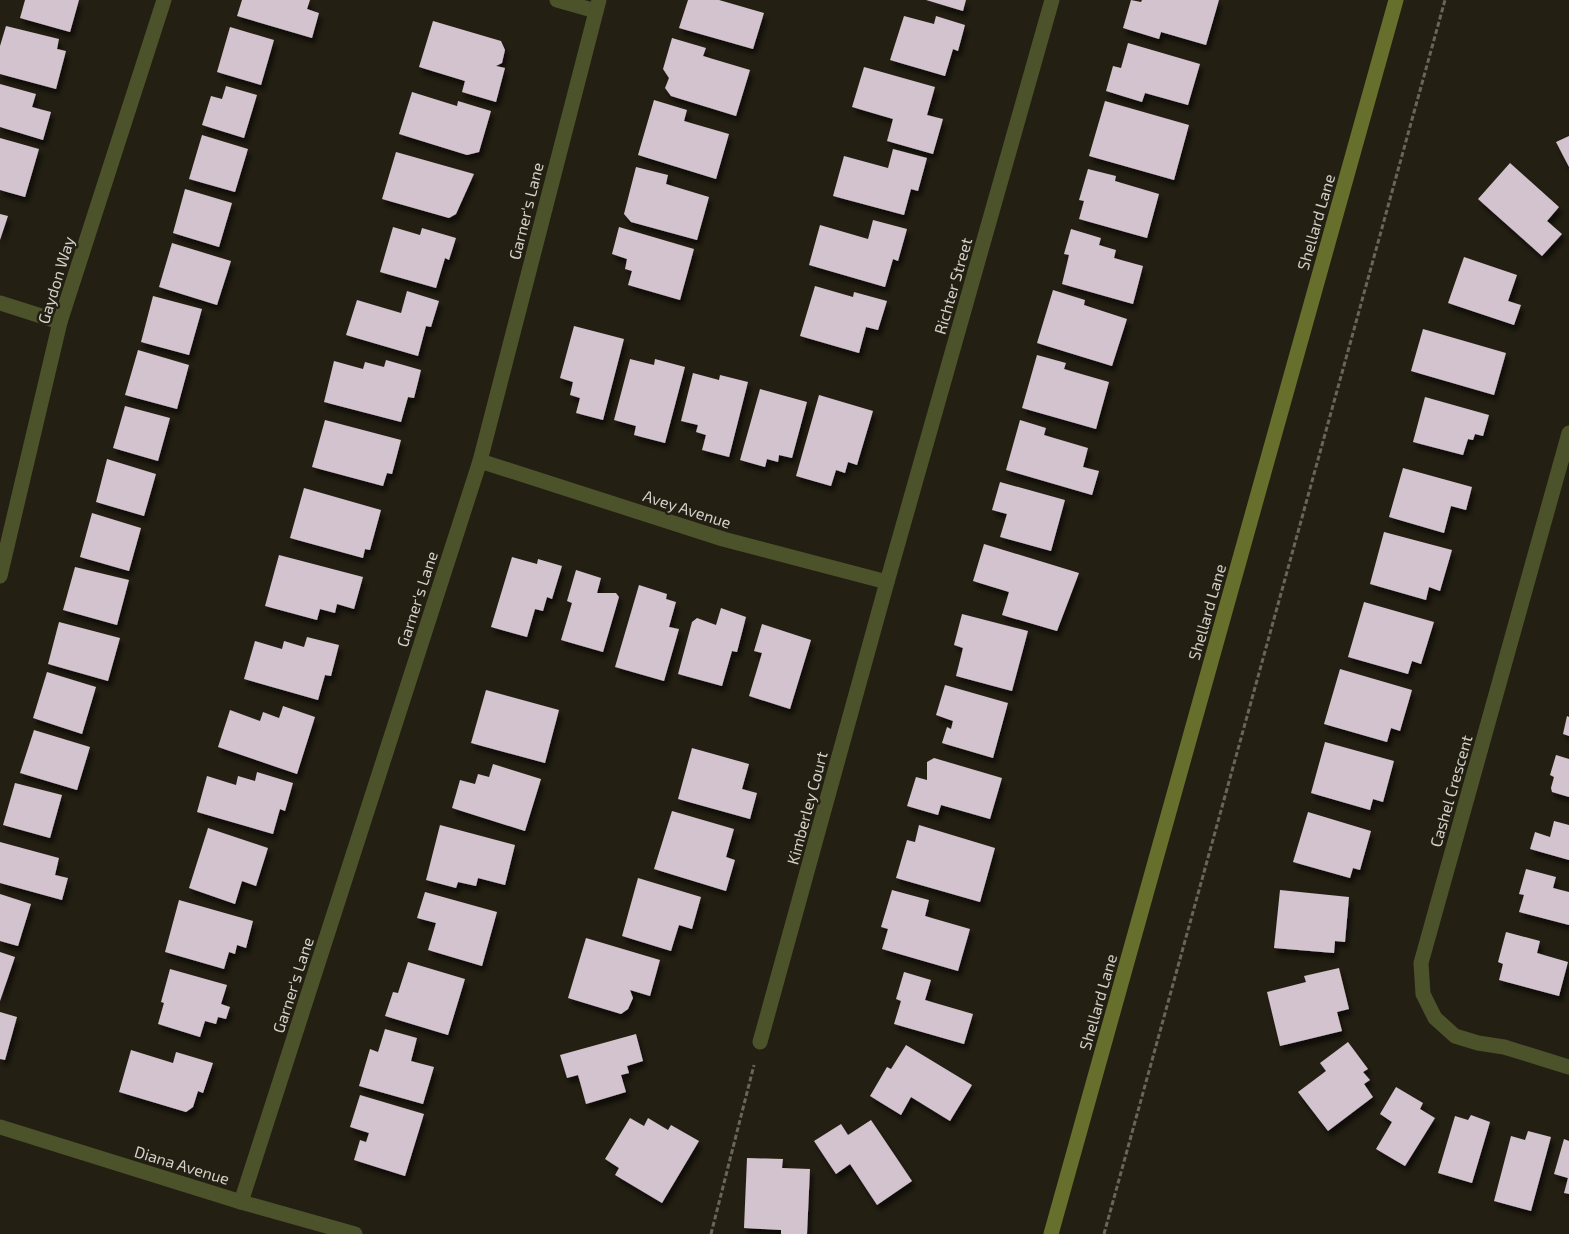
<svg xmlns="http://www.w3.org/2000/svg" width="1569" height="1234" font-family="'Exo 2',sans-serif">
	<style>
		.building { fill: #d3c3ce; filter: url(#shadow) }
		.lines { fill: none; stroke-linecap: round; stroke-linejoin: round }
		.path { stroke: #69655b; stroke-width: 3; stroke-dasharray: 5 2.5; stroke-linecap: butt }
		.street { stroke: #4c532b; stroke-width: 15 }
		.secondary { stroke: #66702c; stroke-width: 15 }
		.labels { text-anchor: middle; stroke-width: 5; stroke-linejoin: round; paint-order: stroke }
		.street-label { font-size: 16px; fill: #d4d1ca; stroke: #241f13 }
	</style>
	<defs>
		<filter id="shadow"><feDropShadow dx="3" dy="5.5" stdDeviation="2.5" flood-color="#0009"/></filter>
	</defs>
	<rect width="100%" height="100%" fill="#241f13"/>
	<!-- building -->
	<g class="building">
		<path d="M25 0H79L70 32 20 18Z"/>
		<path d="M242 0H310L307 9 319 13 312 38 237 16Z"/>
		<path d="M688 0H719L764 13 753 49 679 28Z"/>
		<path d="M926 0H966L963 11Z"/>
		<path d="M1131 0 1141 2 1142 0H1219L1206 45 1161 32 1159 39 1123 28Z"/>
		<path d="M904 16 934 24 936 16 965 25 958 51 953 49 945 76 890 60Z"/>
		<path d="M433 21 501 41 505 50 502 63 496 66 505 68 496 102 462 92 465 81 419 67Z"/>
		<path d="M6 26 59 39 57 49 66 51 56 89 0 74V46Z"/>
		<path d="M230 27 274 40 261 85 217 72Z"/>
		<path d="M672 38 706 48 703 56 750 70 736 116 671 96 665 88 669 78 663 69Z"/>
		<path d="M1128 43 1200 64 1188 105 1145 93 1142 102 1106 91 1113 66 1121 68Z"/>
		<path d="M864 67 935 87 927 115 943 119 933 154 887 141 893 119 852 107Z"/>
		<path d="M0 84 36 94 32 107 51 112 43 140 0 127Z"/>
		<path d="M226 86 257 95 244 138 202 125 211 96 222 99Z"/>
		<path d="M412 92 457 106 458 101 491 111 479 152 467 155 399 134Z"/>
		<path d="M654 100 687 110 684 121 729 134 716 179 638 155Z"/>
		<path d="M1105 101 1189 125 1174 180 1089 156Z"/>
		<path d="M202 135 248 149 235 192 189 179Z"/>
		<path d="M1569 136V167L1556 142Z"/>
		<path d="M0 138 39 149 25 197 0 190Z"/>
		<path d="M893 149 927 158 918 191 911 189 904 215 833 196 844 156 888 168Z"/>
		<path d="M396 152 474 174 456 214 449 218 382 199Z"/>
		<path d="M1510 163 1559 207 1547 221 1562 234 1542 256 1478 199Z"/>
		<path d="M636 167 668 175 666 184 709 197 697 240 631 222 624 214Z"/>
		<path d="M1088 169 1116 176 1115 181 1159 194 1147 238 1079 219 1084 201 1079 200Z"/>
		<path d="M185 189 232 203 219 247 173 233Z"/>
		<path d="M0 214 8 216 0 240Z"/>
		<path d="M873 220 907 229 898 261 893 259 885 287 809 265 820 225 868 239Z"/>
		<path d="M393 227 420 235 422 228 456 238 449 260 445 258 436 288 380 272Z"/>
		<path d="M619 227 694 249 680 300 628 285 632 271 625 269 627 259 612 254Z"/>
		<path d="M1071 229 1101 238 1099 245 1116 250 1114 258 1143 266 1133 304 1062 284 1069 255 1064 254Z"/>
		<path d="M172 243 231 261 217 305 159 287Z"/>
		<path d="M1464 257 1517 275 1508 301 1521 305 1514 325 1448 303Z"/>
		<path d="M815 286 853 297 854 292 887 301 878 330 866 327 859 353 800 336Z"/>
		<path d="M1053 290 1085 300 1084 305 1127 319 1112 366 1037 343Z"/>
		<path d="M407 291 439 301 431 327 426 326 418 356 346 335 357 300 401 313Z"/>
		<path d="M153 296 202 309 189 355 141 342Z"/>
		<path d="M574 326 624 339 603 420 576 413 580 398 570 395 573 382 560 378Z"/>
		<path d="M1423 329 1506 353 1494 395 1411 371Z"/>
		<path d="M138 350 189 365 177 409 125 395Z"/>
		<path d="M1037 355 1066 363 1064 369 1109 382 1096 429 1022 408Z"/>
		<path d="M630 359 654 365 655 359 685 367 665 443 634 435 636 426 614 420Z"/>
		<path d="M386 360 421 370 414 398 408 397 401 422 324 402 334 361 363 369 365 362 384 367Z"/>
		<path d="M693 373 719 380 720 375 748 382 729 457 702 450 706 435 696 432 698 425 681 421Z"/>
		<path d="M760 389 807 402 792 458 779 455 778 462 767 459 765 467 740 460Z"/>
		<path d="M819 395 873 411 857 465 848 462 845 473 836 470 831 486 796 476Z"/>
		<path d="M1425 397 1489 415 1483 436 1475 434 1473 440 1468 439 1463 455 1413 442Z"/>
		<path d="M125 406 170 418 158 461 113 448Z"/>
		<path d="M325 420 401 440 392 474 387 473 383 486 312 467Z"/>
		<path d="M1020 420 1046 428 1044 435 1088 448 1083 467 1099 471 1092 495 1006 470Z"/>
		<path d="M107 459 156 474 144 516 96 502Z"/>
		<path d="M1403 468 1472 487 1466 510 1451 506 1444 533 1389 517Z"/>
		<path d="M1000 482 1065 500 1051 551 1000 537 1007 514 992 510Z"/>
		<path d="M304 488 381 510 370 550 365 549 363 558 290 538Z"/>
		<path d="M92 513 141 528 129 571 80 557Z"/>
		<path d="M1384 532 1452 550 1440 591 1429 587 1426 600 1370 584Z"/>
		<path d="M984 544 1079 573 1057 631 1002 615 1009 592 973 581Z"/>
		<path d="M279 555 363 577 354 609 337 604 335 613 320 609 317 620 265 606Z"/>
		<path d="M512 557 537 564 538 559 562 566 552 599 547 597 543 611 535 609 527 637 491 627Z"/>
		<path d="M75 567 129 580 117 625 63 610Z"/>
		<path d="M576 570 601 578 597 593H616L619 597 603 652 561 640 572 603 567 601Z"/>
		<path d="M639 585 667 594 666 599 676 602 669 627 679 629 664 681 615 667Z"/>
		<path d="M1364 602 1434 622 1421 664 1412 661 1408 674 1348 657Z"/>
		<path d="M721 608 746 617 737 652 732 651 722 686 678 674 692 622 697 618 716 625Z"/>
		<path d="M962 614 1028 631 1012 691 956 676 963 648 954 645Z"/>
		<path d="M59 622 120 638 108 681 48 664Z"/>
		<path d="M762 624 811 640 790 709 749 696 762 653 754 651Z"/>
		<path d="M307 637 339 645 331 676 325 675 318 700 244 679 255 641 282 649 284 641 304 647Z"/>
		<path d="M1340 669 1412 690 1400 731 1391 728 1387 742 1324 724Z"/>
		<path d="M47 672 96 687 82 734 33 718Z"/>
		<path d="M945 685 1008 703 993 758 942 743 947 727 951 729 953 721 936 715Z"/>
		<path d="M486 690 559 710 545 763 471 743Z"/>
		<path d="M283 706 315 717 297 774 218 747 230 710 260 721 263 712 279 718Z"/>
		<path d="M1567 716 1569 717V736L1563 734Z"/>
		<path d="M34 730 90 747 77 790 20 773Z"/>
		<path d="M1325 742 1394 761 1383 802 1373 799 1370 810 1311 793Z"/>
		<path d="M692 748 749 764 742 789 757 793 750 819 678 799Z"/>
		<path d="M1556 755 1569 759V797L1552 792 1551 788 1554 777 1550 775Z"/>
		<path d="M934 758 1002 778 990 819 941 805 938 815 907 806 916 777 927 780V762Z"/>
		<path d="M493 764 541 779 525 831 452 808 460 780 475 784 478 774 489 777Z"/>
		<path d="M257 772 293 783 285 811 280 809 273 834 197 812 207 776 236 785 238 776 255 781Z"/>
		<path d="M15 783 62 795 50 838 3 825Z"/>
		<path d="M672 811 734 829 726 857 735 860 726 891 654 869Z"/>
		<path d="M1308 812 1371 831 1360 870 1353 868 1350 878 1293 862Z"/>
		<path d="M1554 821 1569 825V860L1530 849 1535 832 1550 837Z"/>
		<path d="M440 825 515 845 505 885 478 878 476 886 458 882 456 888 426 880Z"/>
		<path d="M919 825 995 848 980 902 896 878 907 840 915 842Z"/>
		<path d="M208 828 268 848 256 886 242 881 235 904 189 888Z"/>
		<path d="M0 842 59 858 55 875 68 878 62 900 0 883Z"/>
		<path d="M1526 869 1556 877 1553 888 1569 892V925L1519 912 1524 895 1519 894Z"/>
		<path d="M638 878 701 897 692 929 679 925 671 951 622 936Z"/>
		<path d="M892 890 929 900 925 916 970 929 958 971 882 949 888 929 881 927Z"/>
		<path d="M1280 890 1349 897 1345 942 1335 941 1334 953 1274 948Z"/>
		<path d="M425 892 497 912 482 966 428 950 436 923 417 918Z"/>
		<path d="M0 894 31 904 18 946 0 941Z"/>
		<path d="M179 900 253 921 246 948 237 945 235 954 229 952 224 969 165 952Z"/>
		<path d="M1506 932 1540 941 1537 953 1568 962 1559 996 1499 980 1503 964 1498 962Z"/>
		<path d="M586 938 660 960 650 996 630 990 633 998 628 1009 621 1014 568 998Z"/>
		<path d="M0 952 15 957 0 1001Z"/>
		<path d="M408 962 465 979 448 1035 385 1016 393 992 398 993Z"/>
		<path d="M1339 968 1349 1009 1337 1012 1342 1031 1280 1046 1267 992 1306 982 1304 976Z"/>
		<path d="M170 969 227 985 221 1004 230 1007 226 1019 218 1017 216 1024 205 1021 200 1037 158 1024 164 1003 161 1002Z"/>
		<path d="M904 972 931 980 925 1000 973 1014 964 1044 894 1024 901 1001 896 999Z"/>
		<path d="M0 1012 17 1017 5 1060 0 1059Z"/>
		<path d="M385 1029 417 1038 411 1061 434 1067 423 1104 359 1086 370 1049 378 1052Z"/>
		<path d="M636 1034 643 1061 627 1066 629 1073 621 1075 626 1092 586 1104 578 1075 567 1078 560 1055Z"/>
		<path d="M1348 1042 1368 1069 1363 1072 1370 1080 1364 1084 1373 1097 1328 1131 1298 1092 1326 1071 1320 1063Z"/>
		<path d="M906 1045 972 1085 950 1121 911 1097 901 1115 870 1096 887 1067 891 1069Z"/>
		<path d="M131 1050 173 1063 176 1052 213 1063 203 1093 198 1091 193 1107 186 1112 119 1092Z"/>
		<path d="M1396 1087 1423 1103 1420 1109 1435 1118 1405 1166 1376 1149 1392 1122 1380 1114Z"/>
		<path d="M360 1095 424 1114 405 1176 354 1160 360 1140 366 1142 369 1133 350 1127Z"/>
		<path d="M1471 1115 1490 1122 1472 1183 1438 1173 1455 1116 1468 1120Z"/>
		<path d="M630 1118 644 1126 648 1118 668 1130 671 1125 699 1141 662 1203 615 1175 619 1168 605 1159Z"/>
		<path d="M871 1120 912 1181 877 1205 850 1164 836 1174 814 1141 841 1124 848 1135Z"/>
		<path d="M1528 1131 1551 1137 1531 1211 1494 1201 1511 1136 1525 1140Z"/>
		<path d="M1564 1139 1569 1141V1194L1564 1193 1568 1178 1554 1174Z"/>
		<path d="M747 1158 783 1159 782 1168 810 1169 807 1234H781V1230L744 1228Z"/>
	</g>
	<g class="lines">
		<!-- path -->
		<g class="path">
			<path d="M711 1234 754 1065"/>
			<path d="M1104 1234 1445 0"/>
		</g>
		<!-- street -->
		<g class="street">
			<path d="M557 0 596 11"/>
			<path d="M0 303 60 322"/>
			<path d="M1569 433 1421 963 1423 994 1435 1018 1455 1036 1478 1043 1504 1047 1569 1067"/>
			<path d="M480 461 723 539 887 582"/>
			<path d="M0 576 60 322 164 0"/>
			<path d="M760 1042 887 582 1052 0"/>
			<path d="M0 1127 241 1202 355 1234"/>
			<path d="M241 1202 480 461 599 0"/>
		</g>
		<!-- secondary -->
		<path class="secondary" d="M1051 1234 1396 0"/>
	</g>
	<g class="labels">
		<!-- street labels -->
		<g class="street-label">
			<text transform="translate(526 211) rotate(-76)" y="6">Garner's Lane</text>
			<text transform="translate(1316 222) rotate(-74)" y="6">Shellard Lane</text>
			<text transform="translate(56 280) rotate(-73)" y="6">Gaydon Way</text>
			<text transform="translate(953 286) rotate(-74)" y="6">Richter Street</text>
			<text transform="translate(687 509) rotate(18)" y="6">Avey Avenue</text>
			<text transform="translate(417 599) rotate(-72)" y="6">Garner's Lane</text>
			<text transform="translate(1207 612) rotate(-74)" y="6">Shellard Lane</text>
			<text transform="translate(1451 791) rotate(-74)" y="6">Cashel Crescent</text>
			<text transform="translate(807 808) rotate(-75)" y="6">Kimberley Court</text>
			<text transform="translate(293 985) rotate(-72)" y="6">Garner's Lane</text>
			<text transform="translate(1098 1002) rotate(-74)" y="6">Shellard Lane</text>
			<text transform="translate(182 1165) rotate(17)" y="6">Diana Avenue</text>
		</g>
	</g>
</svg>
